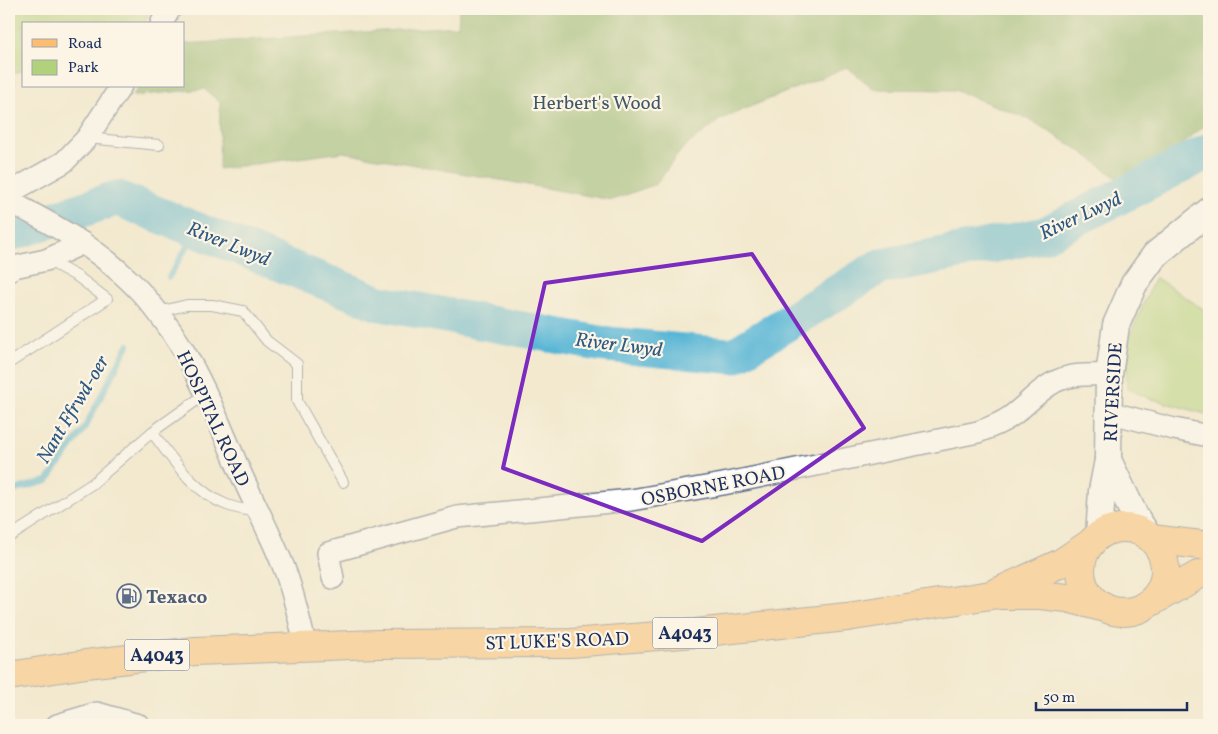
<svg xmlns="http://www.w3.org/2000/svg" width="1218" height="734" font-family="Vollkorn,serif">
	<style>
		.green { fill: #b1d27a; stroke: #66806c }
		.forest { fill: #8cb46a; stroke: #547264 }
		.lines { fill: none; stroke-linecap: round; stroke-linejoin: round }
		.stream { stroke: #58b6d6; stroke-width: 6 }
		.river { stroke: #58b6d6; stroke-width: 36 }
		.service-casing { stroke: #667086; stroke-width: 12 }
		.minor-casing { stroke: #667086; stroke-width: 24 }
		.tertiary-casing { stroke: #667086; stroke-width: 29 }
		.primary-casing { stroke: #667086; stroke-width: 30 }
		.service { stroke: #fff; stroke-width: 10 }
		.minor { stroke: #fff; stroke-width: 21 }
		.tertiary { stroke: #fff; stroke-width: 26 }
		.primary { stroke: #fcbd6f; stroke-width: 28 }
		.marked { fill: none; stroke: #7b2cbf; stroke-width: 4; stroke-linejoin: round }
		.labels { text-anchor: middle; stroke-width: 4.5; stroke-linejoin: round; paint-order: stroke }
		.shield { fill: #fcf5e5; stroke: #5e6a86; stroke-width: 1 }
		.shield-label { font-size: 18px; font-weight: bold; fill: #1b2f5e }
		.park-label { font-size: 19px; fill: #405865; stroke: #fcf5e5 }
		.street-label { font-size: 19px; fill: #1b2f5e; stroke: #fcf5e5 }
		.service-label { font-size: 19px; font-weight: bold; fill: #4e5e75; stroke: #fcf5e5; text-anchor: start }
		.water-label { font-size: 20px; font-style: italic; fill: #2d5882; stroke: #fcf5e5 }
	</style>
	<rect width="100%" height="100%" fill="#fcf5e5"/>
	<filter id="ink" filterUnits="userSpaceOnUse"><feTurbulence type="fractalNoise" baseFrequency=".02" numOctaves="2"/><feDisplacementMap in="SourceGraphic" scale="10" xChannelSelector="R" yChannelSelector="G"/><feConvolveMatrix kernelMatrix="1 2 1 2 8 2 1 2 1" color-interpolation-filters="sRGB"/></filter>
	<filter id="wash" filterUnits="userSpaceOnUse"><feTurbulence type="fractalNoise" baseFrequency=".0096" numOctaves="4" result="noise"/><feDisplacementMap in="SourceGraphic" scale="20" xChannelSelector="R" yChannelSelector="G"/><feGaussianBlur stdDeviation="1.12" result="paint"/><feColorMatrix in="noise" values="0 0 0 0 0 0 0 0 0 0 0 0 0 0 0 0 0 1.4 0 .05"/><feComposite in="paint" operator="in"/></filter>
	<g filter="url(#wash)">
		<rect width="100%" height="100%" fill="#f2e9cf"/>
		<!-- green -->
		<g class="green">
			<path d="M9 9H150L144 24H24V70L9 74Z"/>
			<path d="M1155 277 1209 313V415L1148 398 1127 388V342Z"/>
		</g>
		<!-- forest -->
		<path class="forest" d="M459 9H1209V122L1179 147 1122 182 1082 152 1029 119 954 90 874 89 847 67 721 119 683 148 656 184 612 200 343 152 219 169 220 102 204 89 132 96 140 86H184V44L458 26Z"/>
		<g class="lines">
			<!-- stream -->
			<g class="stream">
				<path d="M169 277 197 230"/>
				<path d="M9 493 21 488 47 481 84 429 128 345"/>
			</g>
			<!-- river -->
			<path class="river" d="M9 234 117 198 378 303 602 344 733 356 879 267 1044 235 1209 151"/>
		</g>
	</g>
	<g filter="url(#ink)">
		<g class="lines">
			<!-- service casing -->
			<g class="service-casing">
				<g id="service">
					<path d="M87 138 159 145"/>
					<path d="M158 312 187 305H212L243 311 267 341 297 364V401L343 482"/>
					<path d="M9 363 107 299 78 277 47 260"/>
					<path d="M152 432C172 459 195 493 227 505 237 509 248 510 258 512"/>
					<path d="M9 537 92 484 152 432 207 393"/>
				</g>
			</g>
			<!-- minor casing -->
			<g class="minor-casing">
				<g id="minor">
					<path d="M161 24 170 9"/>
					<path d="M9 193 64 162 87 138 121 86"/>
					<path d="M9 201C48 222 87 242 120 272 180 324 208 396 238 467 252 499 269 531 282 563 293 588 299 620 306 647"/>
					<path d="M9 271 14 267 46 260 83 243"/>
					<path d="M1108 412 1174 429 1209 436"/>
					<path d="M333 578 328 553 457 517 631 500 723 484 978 432C989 428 1000 424 1010 417 1026 406 1041 387 1059 380 1075 373 1092 375 1109 375"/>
					<path d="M57 725 97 713 139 725"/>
				</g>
			</g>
			<!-- tertiary casing -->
			<g class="tertiary-casing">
				<g id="tertiary">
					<path d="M1108 460 1135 516 1148 536"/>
					<path d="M1099 536 1102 491 1108 460 1109 375 1116 325 1134 284 1155 255 1209 211"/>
				</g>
			</g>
			<!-- primary casing -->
			<g class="primary-casing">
				<g id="primary">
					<circle cx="1123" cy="570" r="42"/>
					<path d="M1152 539 1209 546"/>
					<path d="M1000 595H1040L1067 598 1105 608"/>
					<path d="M1151 602 1198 575 1209 572"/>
					<path d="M9 676 86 664 195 651 377 644 571 643 695 633 847 617 991 595 1061 563 1091 543"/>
				</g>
			</g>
			<!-- service -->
			<use href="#service" class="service"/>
			<!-- minor -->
			<use href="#minor" class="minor"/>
			<!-- tertiary -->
			<use href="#tertiary" class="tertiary"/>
			<!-- primary -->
			<use href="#primary" class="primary"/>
		</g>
	</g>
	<!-- marked area -->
	<path d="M0 0H1218V734H0ZM752 254 864 428 702 541 503 468 545 283Z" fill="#f2e9cf" fill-opacity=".55" fill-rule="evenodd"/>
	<path class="marked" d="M752 254 864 428 702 541 503 468 545 283Z"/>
	<!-- icons -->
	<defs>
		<g id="fuel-ring" transform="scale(1.25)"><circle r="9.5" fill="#fcf5e5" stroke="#5c6f8a" stroke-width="1.5"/><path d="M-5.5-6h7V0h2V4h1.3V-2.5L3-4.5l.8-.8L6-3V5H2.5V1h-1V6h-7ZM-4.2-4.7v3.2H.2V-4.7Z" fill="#5c6f8a"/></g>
	</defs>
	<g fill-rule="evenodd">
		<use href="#fuel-ring" x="129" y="596"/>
	</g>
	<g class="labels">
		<!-- shield labels -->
		<g class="shield">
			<rect x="652.5" y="617.5" width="65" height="31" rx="4"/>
			<rect x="124.5" y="639.5" width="65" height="31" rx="4"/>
		</g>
		<g class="shield-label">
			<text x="685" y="639">A4043</text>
			<text x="157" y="661">A4043</text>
		</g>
		<!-- park labels -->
		<g class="park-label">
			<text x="597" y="109">Herbert's Wood</text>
		</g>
		<!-- street labels -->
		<g class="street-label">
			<text transform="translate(1112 392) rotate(-87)" y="7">RIVERSIDE</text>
			<text transform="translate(214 418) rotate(65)" y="7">HOSPITAL ROAD</text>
			<text transform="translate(713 485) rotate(-11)" y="7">OSBORNE ROAD</text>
			<text transform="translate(557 640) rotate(-2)" y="7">ST LUKE'S ROAD</text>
		</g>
		<!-- service labels -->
		<g class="service-label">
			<text x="146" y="603">Texaco</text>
		</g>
		<!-- water labels -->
		<g class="water-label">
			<text transform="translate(1080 215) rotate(-25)" y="7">River Lwyd</text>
			<text transform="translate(229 243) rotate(22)" y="7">River Lwyd</text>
			<text transform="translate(619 344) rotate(7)" y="7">River Lwyd</text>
			<text transform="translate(72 409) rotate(-59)" y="7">Nant Ffrwd-oer</text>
		</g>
	</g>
	<!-- margin -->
	<rect width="1218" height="734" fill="none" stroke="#fcf5e5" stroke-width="30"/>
	<!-- legend -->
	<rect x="22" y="22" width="162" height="65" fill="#fcf5e5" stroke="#a2a6af"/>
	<rect x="32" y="39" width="25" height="8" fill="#fcbd6f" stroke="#a2a6af"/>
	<text x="68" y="48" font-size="15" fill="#1b2f5e">Road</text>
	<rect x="32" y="60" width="25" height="15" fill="#b1d27a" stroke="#a2a6af"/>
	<text x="68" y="72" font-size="15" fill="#1b2f5e">Park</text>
	<!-- scale -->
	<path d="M1036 702v8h151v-8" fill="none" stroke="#1b2f5e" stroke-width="2.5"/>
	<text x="1043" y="702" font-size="15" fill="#1b2f5e" stroke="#fcf5e5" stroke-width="4" paint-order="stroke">50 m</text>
</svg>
